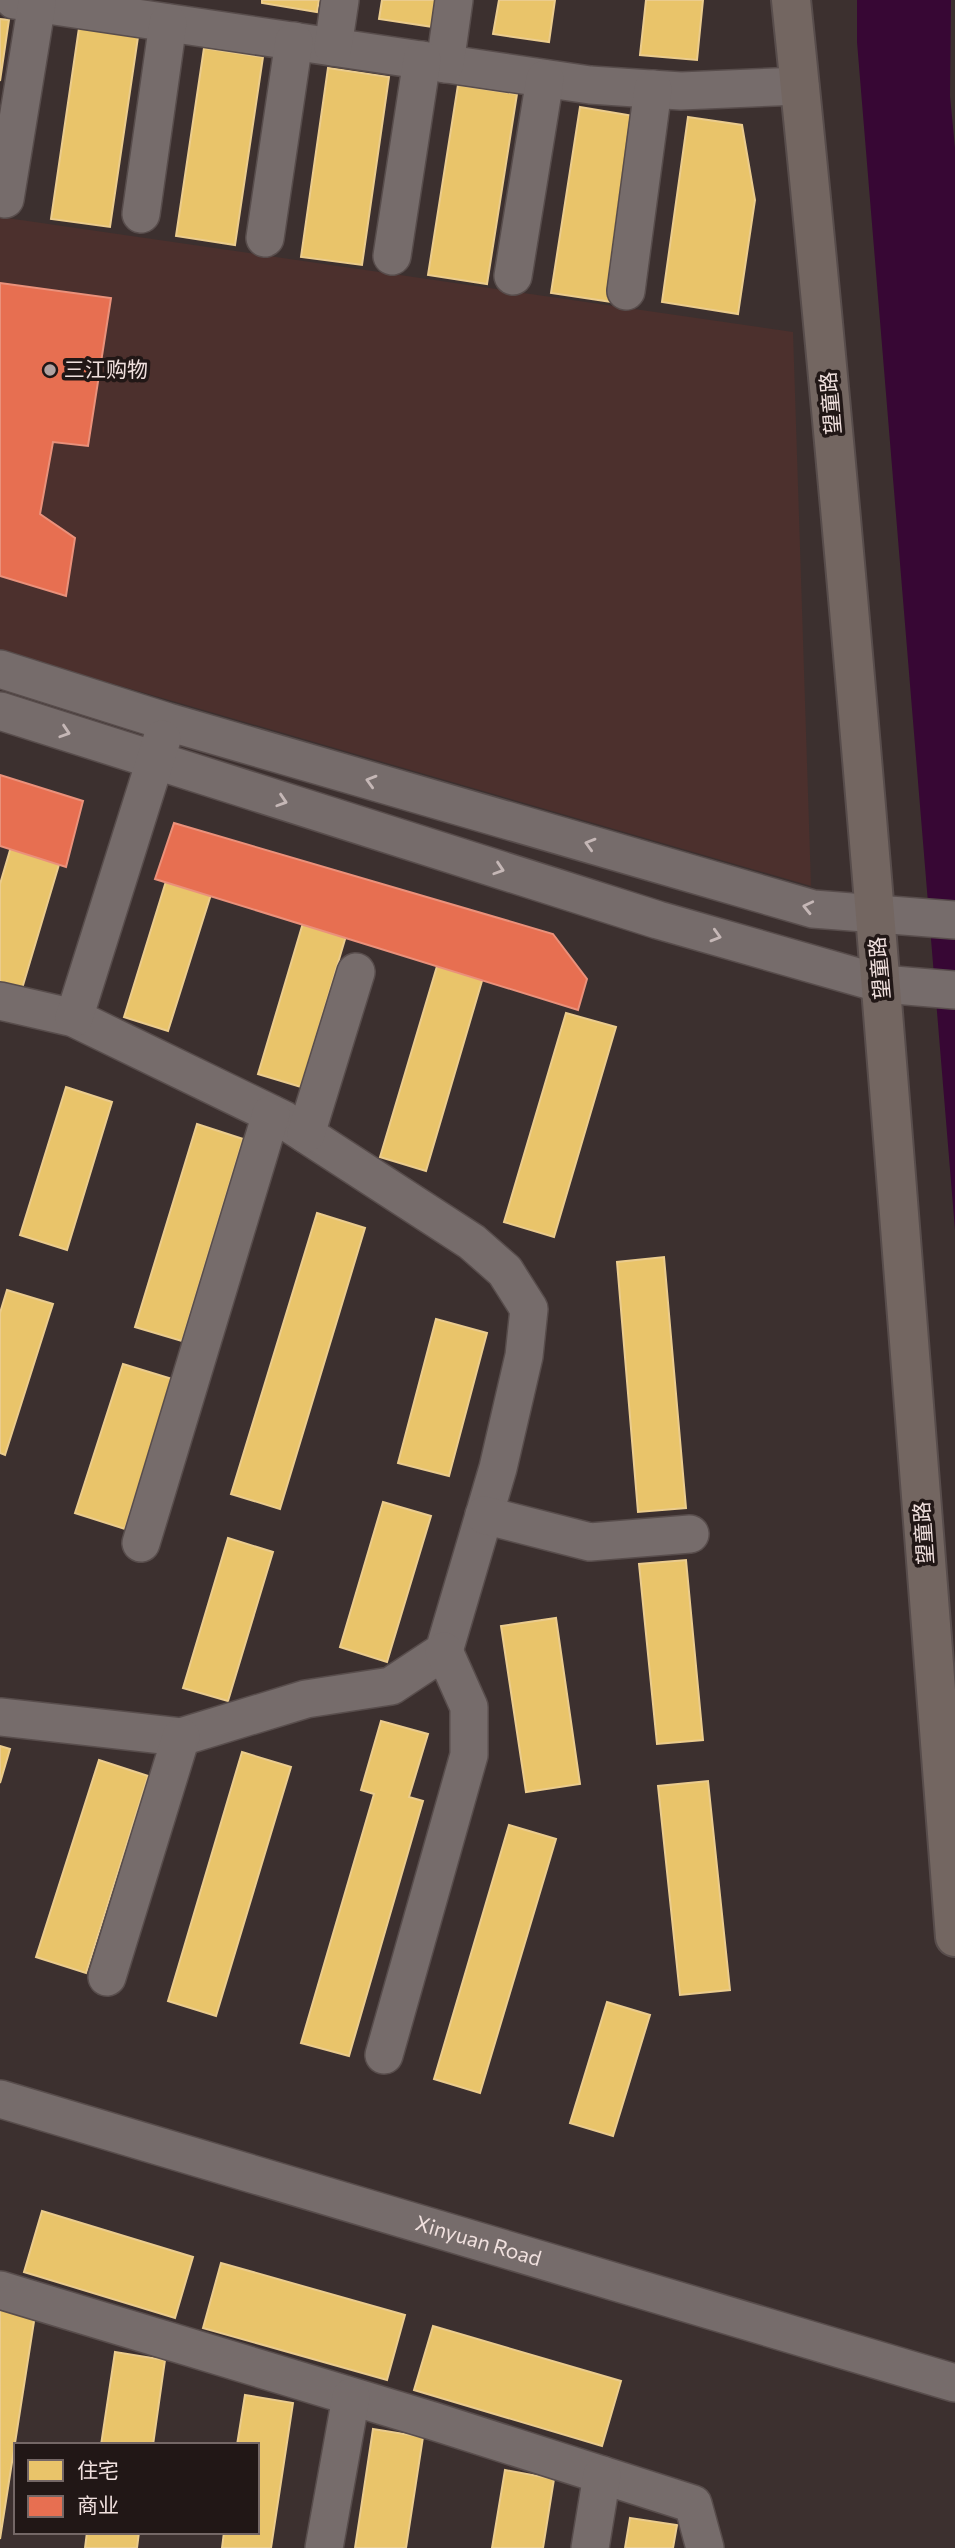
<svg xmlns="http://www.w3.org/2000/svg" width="955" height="2548" font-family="Commissioner,'Noto Sans SC',sans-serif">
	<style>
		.built { fill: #4c302d }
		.water { fill: #370734 }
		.homes { fill: #e9c46a; stroke: #ebcc8d; stroke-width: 2 }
		.shops { fill: #e76f51; stroke: #ea917b; stroke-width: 2 }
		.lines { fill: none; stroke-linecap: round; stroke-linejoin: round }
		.minor-casing { stroke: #584d4c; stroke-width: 40 }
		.major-casing { stroke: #584d4c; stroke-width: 42 }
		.minor { stroke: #766c6b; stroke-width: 37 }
		.major { stroke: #736661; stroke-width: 38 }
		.oneway { stroke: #c5b7b6 }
		.poi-dot { fill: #b1a2a1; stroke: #211716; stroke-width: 2.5 }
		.labels { text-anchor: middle; stroke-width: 7; stroke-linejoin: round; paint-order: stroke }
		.poi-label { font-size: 21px; fill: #f0e0de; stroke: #211716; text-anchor: start }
		.street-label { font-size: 21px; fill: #f0e0de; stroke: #211716 }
	</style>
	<rect width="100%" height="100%" fill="#3c302f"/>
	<!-- built -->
	<path class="built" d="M0 217 793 332 811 886 0 651Z"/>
	<!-- water -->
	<path class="water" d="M857 0H951L950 96 955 148V1230L857 42Z"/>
	<!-- homes -->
	<g class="homes">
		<path d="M262 0H319L317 12 262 3Z"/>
		<path d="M382 0H436L433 27 379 19Z"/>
		<path d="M499 0H555L549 42 493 34Z"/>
		<path d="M646 0H703L697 60 640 55Z"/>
		<path d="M0 19 9 20 0 81Z"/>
		<path d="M79 28 138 37 110 227 51 219Z"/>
		<path d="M204 48 263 57 235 245 176 236Z"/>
		<path d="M328 68 389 77 362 265 301 257Z"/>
		<path d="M458 85 517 94 487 284 428 275Z"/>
		<path d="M580 107 640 117 612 302 551 293Z"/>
		<path d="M688 117 742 125 755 200 738 314 662 302Z"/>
		<path d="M26 796 75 811 21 992 0 986V884Z"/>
		<path d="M180 836 225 850 168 1031 124 1017Z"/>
		<path d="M317 876 360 889 301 1087 258 1074Z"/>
		<path d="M452 916 497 930 426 1171 380 1157Z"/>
		<path d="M566 1013 616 1027 554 1237 504 1222Z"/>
		<path d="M66 1087 112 1102 67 1250 20 1235Z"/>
		<path d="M197 1124 243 1139 182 1341 135 1327Z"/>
		<path d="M317 1213 365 1228 280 1509 231 1494Z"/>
		<path d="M664 1257 686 1508 638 1512 617 1262Z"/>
		<path d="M7 1290 53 1304 5 1455 0 1453V1313Z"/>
		<path d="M436 1319 487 1333 449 1476 398 1463Z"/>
		<path d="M123 1364 172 1379 125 1529 75 1513Z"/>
		<path d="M383 1502 431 1516 387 1662 340 1647Z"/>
		<path d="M228 1538 273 1552 228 1701 183 1688Z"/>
		<path d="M686 1560 703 1740 657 1744 639 1564Z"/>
		<path d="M556 1618 580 1784 526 1792 501 1626Z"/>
		<path d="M381 1721 428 1734 409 1797 423 1801 349 2056 301 2043 374 1794 361 1790Z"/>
		<path d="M0 1746 10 1749 0 1783Z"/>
		<path d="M242 1752 291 1767 216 2016 168 2001Z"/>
		<path d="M99 1760 148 1776 86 1973 36 1957Z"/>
		<path d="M708 1781 730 1990 680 1995 658 1786Z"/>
		<path d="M509 1825 556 1839 480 2093 434 2079Z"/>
		<path d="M607 2002 650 2015 613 2136 570 2123Z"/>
		<path d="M42 2211 193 2257 175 2318 24 2272Z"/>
		<path d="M221 2263 405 2315 387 2380 203 2328Z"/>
		<path d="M0 2310 35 2315 0 2539Z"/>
		<path d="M433 2326 621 2381 602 2446 414 2390Z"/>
		<path d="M115 2352 165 2360 153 2445H101Z"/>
		<path d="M245 2395 293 2403 271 2548H222L224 2532H257V2445H237Z"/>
		<path d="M373 2429 423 2437 406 2548H355Z"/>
		<path d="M505 2470 554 2479 543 2548H492Z"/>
		<path d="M630 2518 677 2525 673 2548H625Z"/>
		<path d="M87 2532H139L137 2548H85Z"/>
	</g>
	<!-- shops -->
	<g class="shops">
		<path d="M0 283 111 298 88 446 53 442 40 514 75 538 66 596 0 576Z"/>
		<path d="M0 775 83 801 66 867 0 846Z"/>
		<path d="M174 823 553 934 587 979 578 1010 155 879Z"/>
	</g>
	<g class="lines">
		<!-- minor casing -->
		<g class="minor-casing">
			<g id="minor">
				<path d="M14 0 590 85 681 91 800 86"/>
				<path d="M333 47 340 0"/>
				<path d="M445 64 454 0"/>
				<path d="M5 199 37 3"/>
				<path d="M141 214 168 23"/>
				<path d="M265 238 294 41"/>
				<path d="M392 256 422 60"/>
				<path d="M513 276 545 79"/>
				<path d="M626 291 653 89"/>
				<path d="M0 669 168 722 813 909 955 920"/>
				<path d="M0 711 658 920 882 984 955 990"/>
				<path d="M0 1001 74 1018 284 1120 472 1242 505 1271 529 1309 524 1356 498 1468 444 1651 391 1686 306 1699 181 1737 0 1717"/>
				<path d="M74 1018 162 739"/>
				<path d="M306 1134 356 972"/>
				<path d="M484 1515 590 1542 690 1534"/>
				<path d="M141 1543 271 1114"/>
				<path d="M107 1977 181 1737"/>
				<path d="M384 2055 469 1755V1707L444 1651"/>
				<path id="s1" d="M0 2099 955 2383"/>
				<path d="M0 2290 433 2421 693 2504 705 2548"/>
				<path d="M324 2548 351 2397"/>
				<path d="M590 2548 602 2475"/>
			</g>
		</g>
		<!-- major casing -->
		<g class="major-casing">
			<path id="major" d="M791 0C858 644 905 1291 955 1937"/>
		</g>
		<!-- minor -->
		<use href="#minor" class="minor"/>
		<!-- major -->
		<use href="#major" class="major"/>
	</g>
	<!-- one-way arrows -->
	<defs><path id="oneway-chevron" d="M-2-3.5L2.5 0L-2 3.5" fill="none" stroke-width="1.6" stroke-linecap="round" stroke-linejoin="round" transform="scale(1.75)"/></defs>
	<g class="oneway">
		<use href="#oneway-chevron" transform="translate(65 732) rotate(18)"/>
		<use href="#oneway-chevron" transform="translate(371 781) rotate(-164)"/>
		<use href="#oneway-chevron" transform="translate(282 801) rotate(18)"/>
		<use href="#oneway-chevron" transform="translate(590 844) rotate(-164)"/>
		<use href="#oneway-chevron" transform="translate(499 869) rotate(18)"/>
		<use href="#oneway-chevron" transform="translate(808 907) rotate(-167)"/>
		<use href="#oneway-chevron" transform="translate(716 936) rotate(16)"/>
	</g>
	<!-- markers -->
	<circle class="poi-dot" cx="50" cy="370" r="7"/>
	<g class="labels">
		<!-- poi labels -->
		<g class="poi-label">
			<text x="64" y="377">三江购物</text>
		</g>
		<!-- street labels -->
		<g class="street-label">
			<text transform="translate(831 403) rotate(-95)" y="7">望童路</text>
			<text transform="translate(880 968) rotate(-95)" y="7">望童路</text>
			<text transform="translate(924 1533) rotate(-94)" y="7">望童路</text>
			<text dy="7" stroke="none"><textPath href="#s1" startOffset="499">Xinyuan Road</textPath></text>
		</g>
	</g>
	<!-- legend -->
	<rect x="14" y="2443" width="245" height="91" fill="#211716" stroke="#746766" stroke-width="2"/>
	<rect x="28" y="2460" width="35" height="21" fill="#e9c46a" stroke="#746766" stroke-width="2"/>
	<text x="77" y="2478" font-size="21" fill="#f0e0de">住宅</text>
	<rect x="28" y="2496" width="35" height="21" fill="#e76f51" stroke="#746766" stroke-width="2"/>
	<text x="77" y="2513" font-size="21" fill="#f0e0de">商业</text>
</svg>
